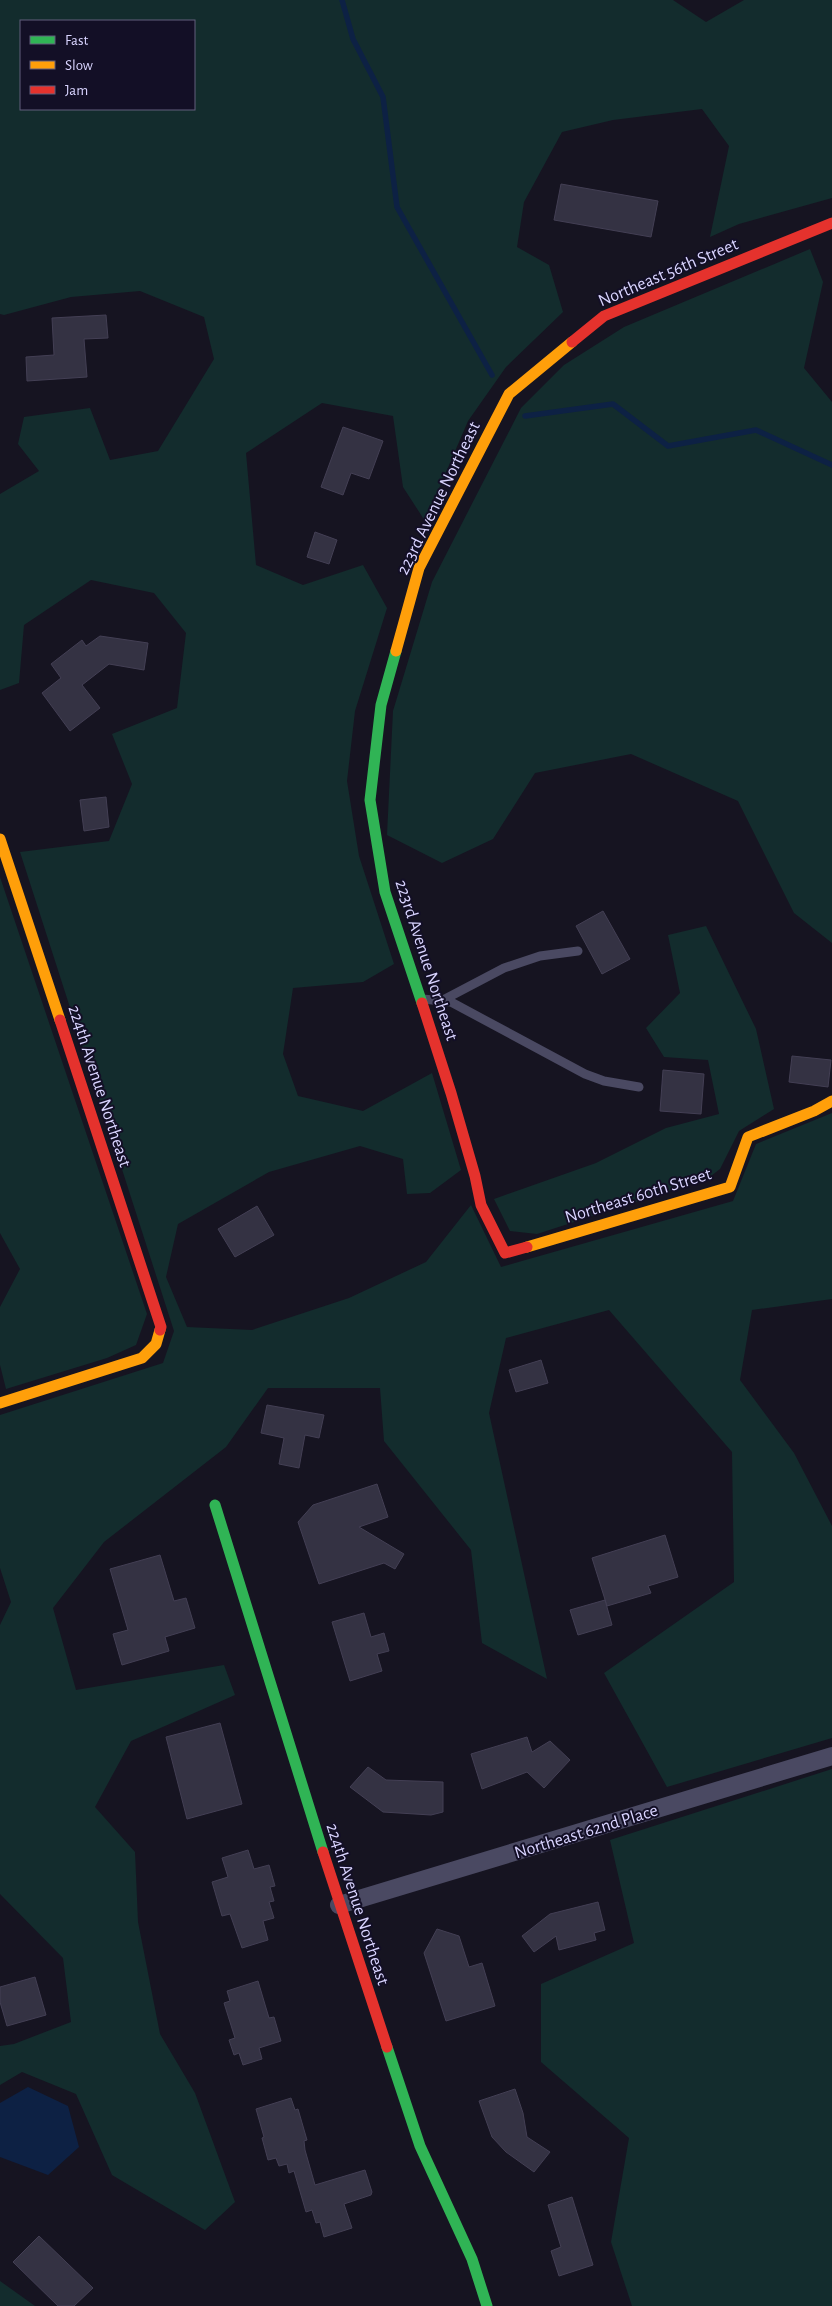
<svg xmlns="http://www.w3.org/2000/svg" width="832" height="2306" font-family="'Alegreya Sans',sans-serif">
	<style>
		.green { fill: #132c2d; fill-rule: evenodd }
		.water { fill: #0d2144 }
		.lines { fill: none; stroke-linecap: round; stroke-linejoin: round }
		.stream { stroke: #0d2144; stroke-width: 5.5 }
		.building { fill: #343243; stroke: #433f54 }
		.lane { stroke: #4a4962; stroke-width: 9 }
		.street { stroke: #4a4962; stroke-width: 18 }
		.fast { stroke: #30b455; stroke-width: 11 }
		.slow { stroke: #ff9f0a; stroke-width: 11 }
		.jam { stroke: #e5322d; stroke-width: 11 }
		.labels { text-anchor: middle; stroke-width: 4; stroke-linejoin: round; paint-order: stroke }
		.street-label { font-size: 18px; fill: #d9d4ff; stroke: #130f26 }
	</style>
	<rect width="100%" height="100%" fill="#161421"/>
	<!-- green -->
	<g class="green">
		<path d="M0 0H673L706 22 744 0H832V198L739 224 710 237 729 146 702 109 613 120 562 132 524 202 517 247 549 265 563 312 506 367 468 421 425 521 403 487 393 416 322 403 246 453 256 565 303 585 363 565 387 608 355 711 347 781 359 856 394 964 363 982 293 988 283 1054 298 1096 363 1111 432 1073 461 1170 430 1193 407 1194 403 1159 360 1146 269 1172 178 1224 166 1277 187 1327 252 1330 349 1298 426 1262 471 1205 501 1267 733 1201 756 1144 832 1113V1299L752 1310 740 1380 794 1453 832 1526V1738L667 1787 604 1673 734 1582 732 1452 609 1310 506 1338 489 1413 547 1679 482 1643 471 1550 384 1441 380 1388H268L226 1447 104 1542 53 1608 76 1690 224 1665 235 1695 131 1741 95 1807 135 1852 138 1922 160 2034 195 2093 235 2202 205 2230 112 2175 76 2094 22 2072 0 2085V2046L14 2044 71 2022 63 1958 0 1894V1625L11 1602 0 1568V1415L163 1363 174 1331 20 852 109 841 132 784 112 734 177 708 186 633 154 593 91 580 24 625 19 683 0 690V494L39 471 18 444 24 417 90 408 110 460 158 451 214 359 204 317 140 291 71 297 4 315 0 314ZM21 21H194V109H21Z"/>
		<path d="M810 249 823 282 804 368 832 402V943L794 913 738 801 631 754 535 773 493 839 442 863 387 835 393 711 432 582 521 408 564 365 624 327Z"/>
		<path d="M0 877 147 1314 136 1345 107 1358 6 1389 0 1365V1307L20 1269 0 1233Z"/>
		<path d="M706 926 756 1029 774 1109 739 1131 720 1169 707 1179 537 1234 510 1231 494 1199 596 1163 666 1128 719 1114 708 1060 664 1057 646 1028 680 993 668 935Z"/>
		<path d="M832 1769V2306H632L611 2242 629 2138 541 2062V1984L634 1943 610 1840Z"/>
		<path d="M0 2281 35 2306H0Z"/>
	</g>
	<!-- water -->
	<path class="water" d="M28 2087 68 2106 79 2147 48 2175 0 2157V2103Z"/>
	<g class="lines">
		<!-- stream -->
		<g class="stream">
			<path d="M342 0 353 39 383 97 397 207 492 375"/>
			<path d="M525 416 613 404 668 446 756 430 832 465"/>
		</g>
	</g>
	<!-- building -->
	<g class="building">
		<path d="M561 184 658 201 651 237 554 220Z"/>
		<path d="M106 315 108 338 84 339 87 377 27 381 26 357 54 355 52 318Z"/>
		<path d="M343 427 383 441 369 479 351 473 343 495 321 487Z"/>
		<path d="M315 532 337 540 329 564 307 557Z"/>
		<path d="M100 636 148 643 144 670 109 664 82 685 100 708 70 731 42 693 61 678 51 664 82 640 86 646Z"/>
		<path d="M106 797 109 827 84 831 80 800Z"/>
		<path d="M603 911 630 959 602 974 576 926Z"/>
		<path d="M792 1056 831 1060 828 1087 789 1082Z"/>
		<path d="M663 1070 704 1074 701 1114 660 1111Z"/>
		<path d="M257 1206 274 1235 235 1257 218 1229Z"/>
		<path d="M541 1360 548 1383 516 1392 509 1370Z"/>
		<path d="M267 1405 324 1415 319 1438 305 1435 299 1468 279 1464 284 1438 261 1433Z"/>
		<path d="M377 1484 388 1517 359 1527 404 1554 395 1569 384 1563 319 1584 298 1522 313 1505Z"/>
		<path d="M665 1535 678 1577 648 1586 651 1593 607 1606 592 1558Z"/>
		<path d="M160 1555 174 1601 186 1598 195 1628 165 1637 169 1651 122 1665 113 1634 128 1630 110 1569Z"/>
		<path d="M605 1600 612 1625 578 1635 570 1610Z"/>
		<path d="M364 1613 371 1637 384 1633 389 1651 377 1654 382 1671 350 1681 332 1622Z"/>
		<path d="M220 1723 242 1804 187 1819 166 1737Z"/>
		<path d="M527 1737 532 1752 550 1741 570 1760 544 1788 527 1772 482 1789 471 1754Z"/>
		<path d="M368 1767 386 1780 443 1782V1812L431 1815 383 1812 350 1787Z"/>
		<path d="M248 1850 254 1869 269 1865 275 1886 270 1887 274 1901 269 1902 274 1918 263 1921 268 1940 242 1948 230 1914 222 1916 212 1882 228 1877 222 1858Z"/>
		<path d="M598 1902 605 1930 594 1933 596 1940 559 1950 556 1936 534 1952 522 1936 550 1914Z"/>
		<path d="M437 1929 459 1936 469 1967 482 1963 495 2006 446 2021 424 1953Z"/>
		<path d="M35 1977 46 2015 7 2026 0 2002V1987Z"/>
		<path d="M258 1981 269 2018 274 2017 281 2041 259 2048 262 2059 243 2065 239 2053 234 2055 229 2040 235 2038 224 2003 230 2001 227 1991Z"/>
		<path d="M515 2089 523 2113 527 2137 550 2152 534 2172 506 2152 492 2137 479 2101Z"/>
		<path d="M291 2098 295 2110 298 2109 307 2140 304 2141 305 2150 315 2185 365 2170 372 2192 371 2195 344 2204 352 2228 324 2237 320 2222 316 2223 312 2210 306 2212 294 2171 289 2173 287 2164 279 2166 276 2158 268 2160 262 2138 264 2137 256 2109Z"/>
		<path d="M572 2197 593 2265 559 2276 551 2251 561 2247 548 2205Z"/>
		<path d="M39 2236 93 2288 74 2306H58L13 2262Z"/>
	</g>
	<g class="lines">
		<!-- lane -->
		<g class="lane">
			<path d="M423 999 451 1002 585 1074 604 1081 639 1087"/>
			<path d="M445 999 504 968 540 956 578 951"/>
		</g>
		<!-- street -->
		<path class="street" d="M339 1905 832 1756"/>
		<!-- fast -->
		<g class="fast">
			<path d="M396 651 381 705 370 800 385 892 422 1003"/>
			<path d="M215 1505 323 1852"/>
			<path d="M387 2047 420 2146 472 2259 487 2306"/>
		</g>
		<!-- slow -->
		<g class="slow">
			<path d="M396 651 419 568 509 394 572 342"/>
			<path d="M0 839 60 1020"/>
			<path d="M527 1247 730 1187 748 1137 814 1111 832 1101"/>
			<path d="M0 1403 142 1358 156 1344 160 1330"/>
		</g>
		<!-- jam -->
		<g class="jam">
			<path d="M572 342 604 316 832 223"/>
			<path d="M422 1003 451 1093 475 1176 481 1205 505 1253 527 1247"/>
			<path d="M60 1020 161 1327 160 1330"/>
			<path d="M323 1852 387 2047"/>
		</g>
	</g>
	<g class="labels">
		<!-- street labels -->
		<g class="street-label">
			<text transform="translate(668 272) rotate(-23)" y="6">Northeast 56th Street</text>
			<text transform="translate(438 498) rotate(-64)" y="6">223rd Avenue Northeast</text>
			<text transform="translate(427 960) rotate(72)" y="6">223rd Avenue Northeast</text>
			<text transform="translate(100 1086) rotate(72)" y="6">224th Avenue Northeast</text>
			<text transform="translate(638 1195) rotate(-17)" y="6">Northeast 60th Street</text>
			<text transform="translate(586 1831) rotate(-17)" y="6">Northeast 62nd Place</text>
			<text transform="translate(358 1904) rotate(72)" y="6">224th Avenue Northeast</text>
		</g>
	</g>
	<!-- legend -->
	<rect x="20" y="20" width="175" height="90" fill="#130f26" stroke="#625e7d"/>
	<rect x="30" y="36" width="25" height="8" fill="#30b455" stroke="#625e7d"/>
	<text x="65" y="45" font-size="15" fill="#d9d4ff">Fast</text>
	<rect x="30" y="61" width="25" height="8" fill="#ff9f0a" stroke="#625e7d"/>
	<text x="65" y="70" font-size="15" fill="#d9d4ff">Slow</text>
	<rect x="30" y="86" width="25" height="8" fill="#e5322d" stroke="#625e7d"/>
	<text x="65" y="95" font-size="15" fill="#d9d4ff">Jam</text>
</svg>
